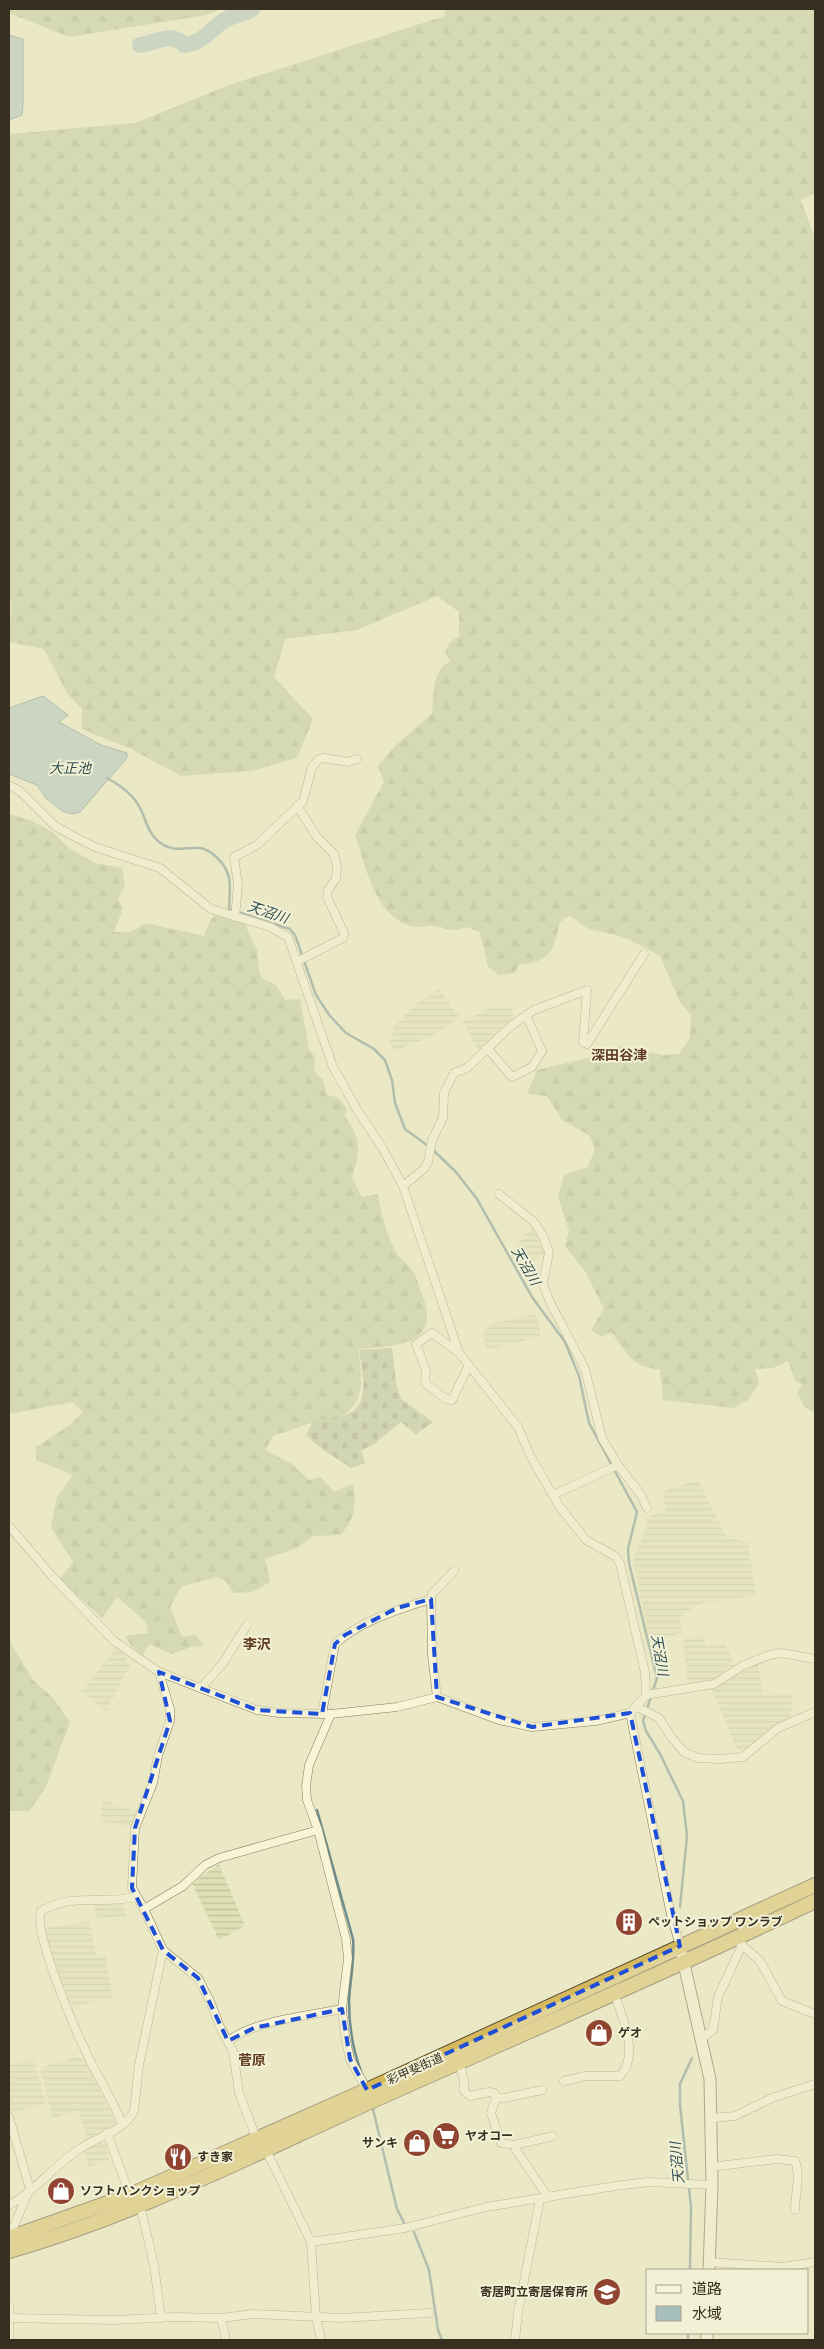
<svg xmlns="http://www.w3.org/2000/svg" width="824" height="2349" font-family="Georgia,'Noto Sans JP',serif">
	<style>
		.farmland { fill: url(#farmland-rules) }
		.forest { fill: url(#forest-firs) }
		.cemetery { fill: url(#cemetery-stones) }
		.water { fill: #a7bfbd; stroke: #6e8d8c }
		.lines { fill: none; stroke-linecap: round; stroke-linejoin: round }
		.stream { stroke: #6e8d8c; stroke-width: 2.5 }
		.river { stroke: #a7bfbd; stroke-width: 16 }
		.street-casing { stroke: #857b5d; stroke-width: 9 }
		.secondary-casing { stroke: #675c40; stroke-width: 13 }
		.highway-casing { stroke: #544830; stroke-width: 16 }
		.street { stroke: #f7f4d8; stroke-width: 8 }
		.secondary { stroke: #f7f4d8; stroke-width: 11 }
		.highway { stroke: #d5b95c; stroke-width: 14 }
		.marked { fill: none; stroke: #1d4ed8; stroke-width: 4; stroke-dasharray: 10 6; stroke-linejoin: round }
		.labels { text-anchor: middle; stroke-width: 4; stroke-linejoin: round; paint-order: stroke }
		.poi-label { font-size: 12px; font-weight: bold; fill: #373020; stroke: #f3f1d5; text-anchor: start }
		.street-label { font-size: 12px; fill: #373020; stroke: #f3f1d5 }
		.water-label { font-size: 14px; font-style: italic; fill: #305055; stroke: #f3f1d5 }
		.neighbourhood-label { font-size: 14px; font-weight: bold; fill: #603c22; stroke: #f3f1d5 }
	</style>
	<defs>
		<pattern id="farmland-rules" width="6" height="5" patternUnits="userSpaceOnUse" patternTransform="scale(1.25)"><rect width="6" height="5" fill="#dee1b4"/><path d="M0 2.5h6" fill="none" stroke="#bfc19a"/></pattern>
		<pattern id="forest-firs" width="22" height="20" patternUnits="userSpaceOnUse" patternTransform="scale(1.25)"><rect width="22" height="20" fill="#bac99a"/><path d="M5 1l3.5 6h-7zM16 11l3.5 6h-7z" fill="#a0ad84"/></pattern>
		<pattern id="cemetery-stones" width="16" height="16" patternUnits="userSpaceOnUse" patternTransform="scale(1.25)"><rect width="16" height="16" fill="#b2be99"/><path d="M2 7V4a2 2 0 0 1 4 0v3zM10 15v-3a2 2 0 0 1 4 0v3z" fill="#929b7c"/></pattern>
	</defs>
	<rect width="100%" height="100%" fill="#ebe8c6"/>
	<!-- farmland -->
	<g class="farmland">
		<path d="M439 989 460 1018 439 1032 396 1051 388 1042 392 1038 394 1027 413 1007Z"/>
		<path d="M506 1006 511 1009 514 1019 478 1050 463 1021 488 1009Z"/>
		<path d="M535 1229 546 1253 523 1267 513 1251 517 1248 523 1235Z"/>
		<path d="M536 1314 540 1327V1337L486 1350 483 1331 494 1323Z"/>
		<path d="M698 1480 727 1538 748 1542 756 1595 699 1604 684 1613 680 1619 682 1633 650 1641 633 1561 636 1550 646 1530 647 1517 666 1510 662 1492Z"/>
		<path d="M701 1635 707 1647 725 1643 735 1665 713 1680 688 1685 683 1639Z"/>
		<path d="M116 1648 126 1655V1661L130 1665 106 1711 82 1691Z"/>
		<path d="M758 1663 763 1695 792 1694 791 1718 770 1730 753 1745 738 1751 711 1689Z"/>
		<path d="M103 1800 136 1812 132 1827 100 1821Z"/>
		<path d="M219 1864 245 1926 219 1940 192 1883Z"/>
		<path d="M94 1902H123L126 1916 97 1919Z"/>
		<path d="M90 1921 96 1957 105 1956 113 1997 73 2007 58 1974 45 1928Z"/>
		<path d="M75 2057 85 2060 115 2121 114 2124 88 2139 78 2111 53 2118 40 2068Z"/>
		<path d="M34 2059 46 2103 12 2113 9 2102V2065Z"/>
		<path d="M100 2142 105 2144 110 2159 89 2167 83 2151Z"/>
	</g>
	<!-- forest -->
	<g class="forest">
		<path d="M9 9H220L207 15 69 37 9 13Z"/>
		<path d="M445 9H815V193L801 200 815 239V1413L806 1408 797 1393 803 1384 796 1382 788 1361 773 1368 755 1369 759 1383 748 1400 734 1408 663 1400 660 1369C631 1368 627 1352 611 1332L602 1337 591 1330 604 1309 586 1273 565 1246 569 1231 558 1197 564 1175 588 1167 595 1149 589 1135 562 1120 547 1096 527 1094 537 1070 588 1058 620 1046 663 1055 679 1054 690 1038 691 1015 680 1002 660 956C646 949 631 939 616 935 593 929 590 933 570 915L560 922C553 951 551 962 520 964L514 973 499 975 488 966 480 932 467 927C451 933 449 928 433 926 428 925 423 927 417 927 376 922 366 867 355 835L384 782 378 766 393 748 432 713C434 695 432 669 451 661L445 652 449 643 459 636V612L437 596 357 630 285 639 274 677 313 719 297 758 251 771 181 776 131 749 82 729V709L67 693 44 649 9 642 11 605 9 591V134L135 123 232 84 445 16Z"/>
		<path d="M9 814 30 820 52 832 70 849 95 863 122 868 125 885 118 899 123 908 114 932H130L146 923 204 936 210 921 215 915 245 924C248 933 254 942 257 950 259 958 257 967 261 977L276 985 285 1000 300 999 309 1050 315 1057C313 1068 313 1073 323 1079L327 1095 339 1098 347 1109 345 1116C362 1140 360 1151 352 1178L362 1197 378 1194C381 1215 386 1233 396 1252 399 1259 407 1263 411 1269 417 1276 419 1288 423 1297 442 1347 391 1346 358 1349 362 1377 367 1407 335 1419 329 1422 321 1420 315 1422 302 1425 289 1432 274 1435L265 1450 292 1464 309 1480 321 1477 334 1492 353 1484C356 1509 356 1514 341 1535L313 1536 297 1548 265 1559 270 1582 252 1592 233 1593 226 1581 217 1577 182 1586 170 1607 182 1637 196 1635 204 1646 191 1647 172 1654 149 1644 142 1656 130 1644 125 1636 148 1633 146 1622 117 1597 102 1618 60 1579 73 1562 51 1527 57 1497 73 1475 36 1460V1447L70 1425 83 1412 72 1402 9 1414Z"/>
		<path d="M9 1640 33 1680 54 1699 70 1722 45 1789 29 1811H9Z"/>
	</g>
	<!-- cemetery -->
	<path class="cemetery" d="M392 1348 396 1383 401 1399 433 1422 416 1434 401 1422 375 1443 361 1451 365 1463 351 1468 322 1449 306 1435 314 1420C324 1418 343 1418 352 1412 371 1399 361 1369 359 1350Z"/>
	<!-- water -->
	<g class="water">
		<path d="M9 35 23 39V105L22 115 9 120Z"/>
		<path d="M43 696 68 715 59 722 101 745 127 753V758L80 812 72 814 62 811 46 798 37 785 9 774V708Z"/>
	</g>
	<g class="lines">
		<!-- stream -->
		<g class="stream">
			<path d="M107 778C123 787 135 796 142 812 146 821 148 832 156 839 167 851 180 849 194 848 210 846 226 864 229 878 231 888 229 899 229 909L290 929 295 935 316 995 330 1016 346 1033 374 1049 385 1060 392 1080 395 1103 405 1129 428 1146"/>
			<path d="M432 1149 456 1172 477 1199 532 1297 565 1342 579 1376 589 1423 637 1512 628 1549 629 1563 657 1678 643 1721 646 1731 660 1754 683 1801 687 1836 680 1907"/>
			<path d="M317 1810 353 1939C355 1960 350 1980 349 2001 349 2026 353 2051 362 2074"/>
			<path d="M372 2105 397 2209 404 2223"/>
			<path d="M414 2232 429 2270 438 2330 442 2340"/>
			<path d="M690 2270 691 2207 680 2105V2084L692 2058"/>
			<path d="M688 2333V2340"/>
		</g>
		<!-- river -->
		<path class="river" d="M140 45C156 43 172 31 184 45 203 43 209 31 223 21 232 15 243 15 252 9"/>
		<!-- street casing -->
		<g class="street-casing">
			<g id="street">
				<path d="M9 785 21 792 55 826 71 835 95 847 160 868 211 909 270 927 288 937 333 1067 359 1113 383 1149 403 1186 459 1353 518 1427 531 1457 559 1506 586 1540 615 1556 620 1563 645 1673 646 1695 630 1713 596 1721 532 1727 499 1720 437 1697 397 1707 331 1714 279 1713 257 1710 159 1672 114 1641 51 1575 9 1526"/>
				<path d="M297 806 317 837 334 854 337 867 336 879 328 890 327 897 344 933 343 938 298 961"/>
				<path d="M235 917 238 885 234 857 257 845 303 801 312 767 319 759 324 758 348 762 357 759"/>
				<path d="M487 1048 512 1077 532 1067 542 1051 526 1015"/>
				<path d="M403 1186 424 1169 428 1162 432 1140 443 1118 444 1093 454 1073 467 1068 512 1025 534 1010 587 990 583 1042 587 1044 644 954"/>
				<path d="M499 1194 534 1222 543 1236 549 1252 543 1284 550 1302 585 1369 602 1438 618 1465 553 1495"/>
				<path d="M459 1353 432 1333 416 1344 426 1370 425 1383 446 1399 452 1400 469 1365"/>
				<path d="M618 1465 641 1495 647 1508"/>
				<path d="M159 1672 170 1709V1721L158 1756 153 1783 135 1828 132 1888 144 1909 163 1950 198 1978 210 2001 220 2027 233 2051 239 2093 257 2140"/>
				<path d="M201 1688 223 1663 247 1625"/>
				<path d="M646 1695 714 1684 742 1666 769 1655 781 1653 815 1659"/>
				<path d="M437 1697 432 1655 431 1599 432 1594 454 1571"/>
				<path d="M637 1707 659 1718 672 1738 684 1752 698 1758 720 1759 743 1757 778 1728 815 1712"/>
				<path d="M630 1713 671 1915 680 1946"/>
				<path d="M322 1714 335 1644C361 1620 398 1610 431 1599"/>
				<path d="M331 1714 309 1765 306 1786 307 1800 318 1830 346 1939 348 1958 342 2009 345 2036 350 2059 367 2090"/>
				<path d="M144 1909 183 1886 205 1865 219 1858 318 1830"/>
				<path d="M735 1939 760 1961 782 2001 815 2014"/>
				<path d="M701 2039 713 2030 718 1997 742 1945"/>
				<path d="M228 2041C256 2020 308 2016 342 2009"/>
				<path d="M459 2063 464 2080V2091L470 2096 489 2092 494 2093 496 2097 491 2113 501 2143 515 2145 516 2150 546 2194V2198"/>
				<path d="M564 2081 585 2076H620C640 2056 622 2016 614 1993"/>
				<path d="M496 2097 504 2098 542 2090"/>
				<path d="M9 2117 30 2189 9 2237"/>
				<path d="M710 2118 735 2116 772 2098 815 2084"/>
				<path d="M122 2124C113 2099 97 2077 86 2052 75 2029 33 1932 41 1911 74 1892 104 1905 136 1897"/>
				<path d="M107 2133 130 2195"/>
				<path d="M515 2145 553 2136"/>
				<path d="M266 2150 311 2242 316 2317 321 2340"/>
				<path d="M711 2167 777 2159 795 2161C801 2176 795 2194 795 2210"/>
				<path d="M9 2205C36 2191 55 2164 81 2148 98 2137 125 2130 134 2111L139 2065 163 1950"/>
				<path d="M140 2205 154 2265 161 2318"/>
				<path d="M311 2242 405 2228 486 2207 615 2186 648 2182 712 2185"/>
				<path d="M710 2262 783 2267 815 2262"/>
				<path d="M9 2305V2340"/>
				<path d="M9 2318 114 2320 175 2317 221 2318 253 2314 342 2318 429 2313"/>
				<path d="M221 2318 226 2340"/>
				<path d="M515 2340 518 2312 540 2199"/>
			</g>
		</g>
		<!-- secondary casing -->
		<g class="secondary-casing">
			<g id="secondary">
				<path d="M682 1955 710 2079 712 2185 709 2270"/>
				<path d="M707 2340V2333"/>
			</g>
		</g>
		<!-- highway casing -->
		<g class="highway-casing">
			<g id="highway">
				<path d="M9 2238 130 2195 367 2090 815 1885"/>
				<path d="M9 2251C135 2215 252 2155 372 2101 520 2035 669 1971 815 1901"/>
			</g>
		</g>
		<!-- street -->
		<use href="#street" class="street"/>
		<!-- secondary -->
		<use href="#secondary" class="secondary"/>
		<!-- highway -->
		<use href="#highway" class="highway"/>
	</g>
	<!-- marked area -->
	<path d="M0 0H824V2349H0ZM431 1599 437 1697 532 1727 630 1713 680 1946 367 2090 350 2059 342 2009 254 2028 228 2041 198 1978 163 1950 132 1888 135 1828 170 1721 159 1672 257 1710 322 1714 335 1644 345 1635 397 1608Z" fill="#ebe8c6" fill-opacity=".55" fill-rule="evenodd"/>
	<path class="marked" d="M431 1599 437 1697 532 1727 630 1713 680 1946 367 2090 350 2059 342 2009 254 2028 228 2041 198 1978 163 1950 132 1888 135 1828 170 1721 159 1672 257 1710 322 1714 335 1644 345 1635 397 1608Z"/>
	<!-- icons -->
	<defs>
		<g id="building-disc" transform="scale(1.4375)"><circle r="9.5" fill="#914430" stroke="#f3f1d5"/><path d="M-4-6H4V6H1V3H-1V6H-4ZM-2.5-4.3h1.7v1.8h-1.7ZM.8-4.3h1.7v1.8H.8ZM-2.5-1h1.7V.8h-1.7ZM.8-1h1.7V.8H.8Z" fill="#fff"/></g>
		<g id="shop-disc" transform="scale(1.4375)"><circle r="9.5" fill="#914430" stroke="#f3f1d5"/><path d="M-5-2.5h2.3a2.7 3.5 0 0 1 5.4 0H5L5.5 6h-11ZM-1.5-2.5h3a1.5 2.3 0 0 0-3 0Z" fill="#fff"/></g>
		<g id="supermarket-disc" transform="scale(1.4375)"><circle r="9.5" fill="#914430" stroke="#f3f1d5"/><path d="M-6-5.5h2.5l.6 2H6L4.5 2H-2.5L-4.4-4H-6ZM-1.5 3.2a1.3 1.3 0 1 0 .1 0ZM3 3.2a1.3 1.3 0 1 0 .1 0Z" fill="#fff"/></g>
		<g id="restaurant-disc" transform="scale(1.4375)"><circle r="9.5" fill="#914430" stroke="#f3f1d5"/><path d="M-5-6h1v4h1v-4h1v4h1v-4h1v5L-1.5 .5V6h-2V.5L-5-1ZM5-6V6H3V1.5H1.5Q1.5-4 5-6Z" fill="#fff"/></g>
		<g id="school-disc" transform="scale(1.4375)"><circle r="9.5" fill="#914430" stroke="#f3f1d5"/><path d="M0-5L7-2L0 1L-7-2ZM-4 1L0 2.5L4 1V4Q0 6-4 4Z" fill="#fff"/></g>
	</defs>
	<g fill-rule="evenodd">
		<use href="#building-disc" x="629" y="1922"/>
		<use href="#shop-disc" x="599" y="2033"/>
		<use href="#supermarket-disc" x="446" y="2136"/>
		<use href="#shop-disc" x="417" y="2143"/>
		<use href="#restaurant-disc" x="178" y="2157"/>
		<use href="#shop-disc" x="61" y="2191"/>
		<use href="#school-disc" x="607" y="2292"/>
	</g>
	<g class="labels">
		<!-- poi labels -->
		<g class="poi-label">
			<text x="648" y="1926">ペットショップ ワンラブ</text>
			<text x="618" y="2037">ゲオ</text>
			<text x="465" y="2140">ヤオコー</text>
			<text x="398" y="2147" text-anchor="end">サンキ</text>
			<text x="197" y="2161">すき家</text>
			<text x="80" y="2195">ソフトバンクショップ</text>
			<text x="588" y="2296" text-anchor="end">寄居町立寄居保育所</text>
		</g>
		<!-- street labels -->
		<g class="street-label">
			<text transform="translate(415 2069) rotate(-24)" y="4">彩甲斐街道</text>
		</g>
		<!-- water labels -->
		<g class="water-label">
			<text x="70" y="773">大正池</text>
			<text transform="translate(268 912) rotate(19)" y="5">天沼川</text>
			<text transform="translate(526 1266) rotate(60)" y="5">天沼川</text>
			<text transform="translate(660 1655) rotate(80)" y="5">天沼川</text>
			<text transform="translate(677 2163) rotate(-95)" y="5">天沼川</text>
		</g>
		<!-- neighbourhood labels -->
		<g class="neighbourhood-label">
			<text x="619" y="1060">深田谷津</text>
			<text x="257" y="1649">李沢</text>
			<text x="252" y="2065">菅原</text>
		</g>
	</g>
	<!-- border -->
	<rect width="824" height="2349" fill="none" stroke="#373020" stroke-width="20"/>
	<!-- legend -->
	<rect x="646" y="2269" width="162" height="65" fill="#f3f1d5" stroke="#a8a48d"/>
	<rect x="656" y="2285" width="25" height="8" fill="#f7f4d8" stroke="#a8a48d"/>
	<text x="692" y="2294" font-size="15" fill="#373020">道路</text>
	<rect x="656" y="2306" width="25" height="15" fill="#a7bfbd" stroke="#a8a48d"/>
	<text x="692" y="2319" font-size="15" fill="#373020">水域</text>
</svg>
